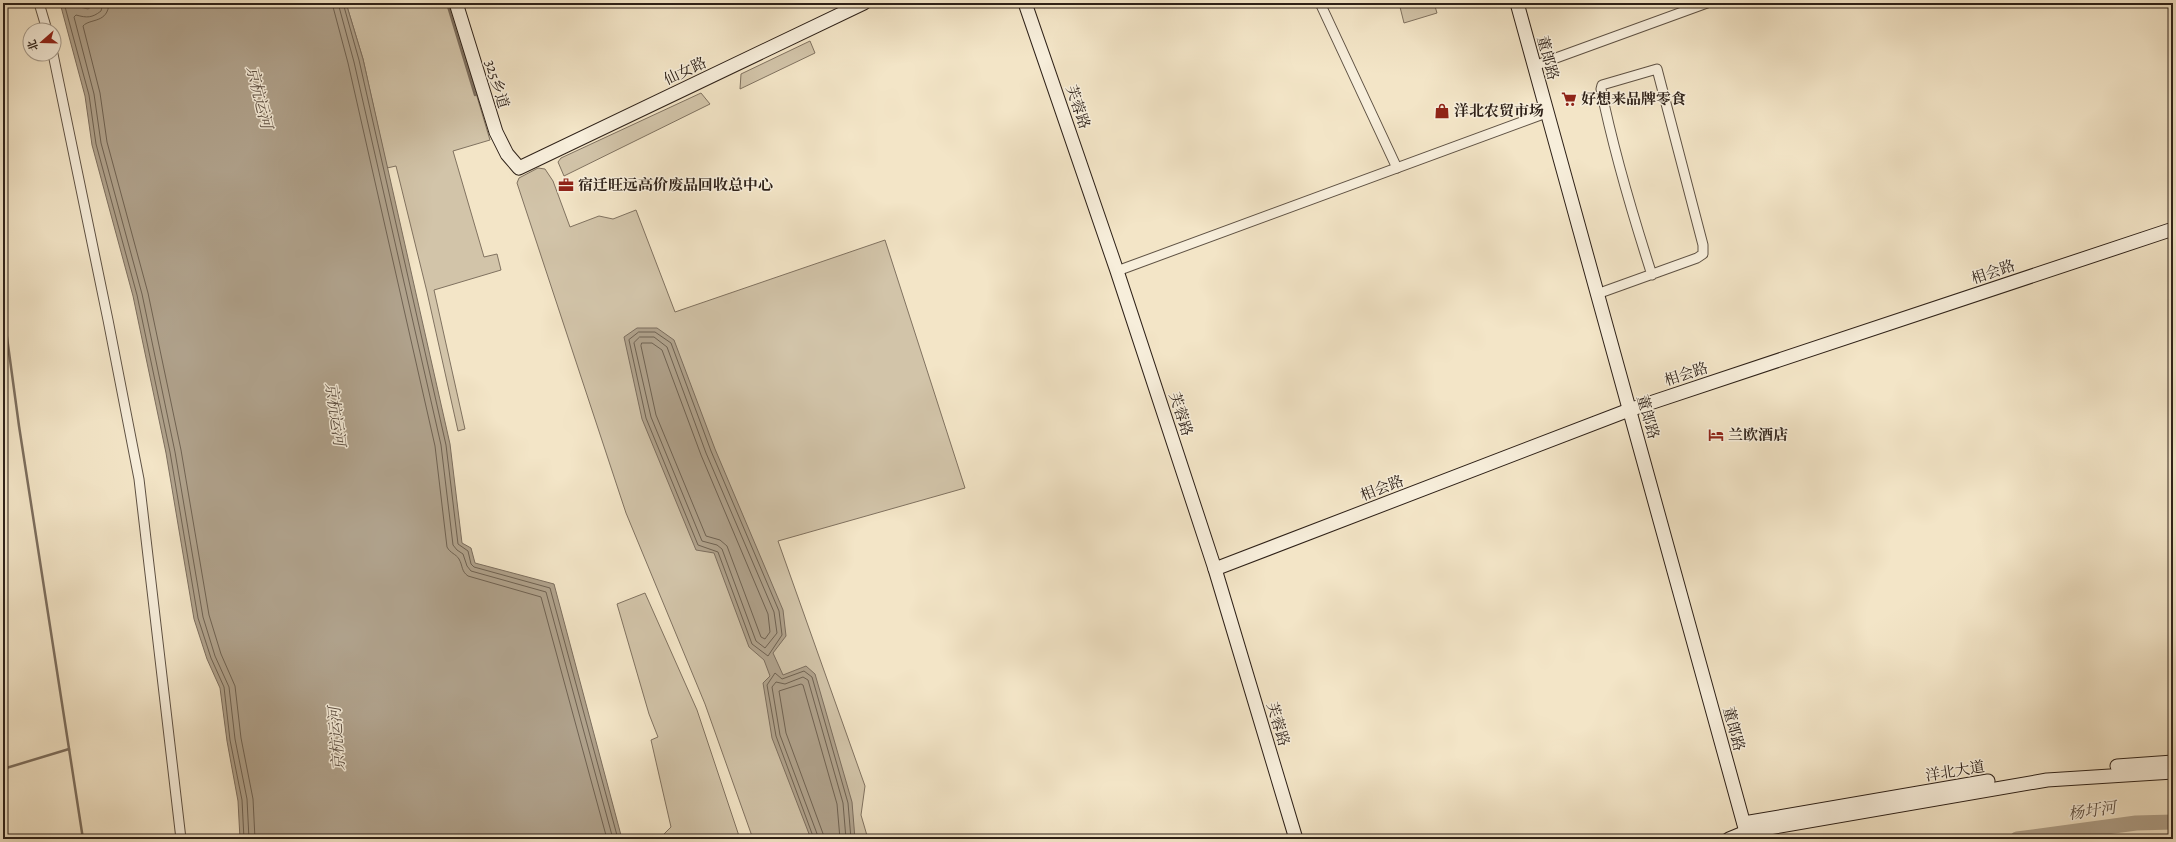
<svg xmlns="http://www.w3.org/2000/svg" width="2176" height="842" font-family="Alegreya,'Noto Serif SC',serif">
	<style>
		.green { fill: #d2c4a9; stroke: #807260 }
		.water { fill: #b0a28c; stroke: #7c6e5e }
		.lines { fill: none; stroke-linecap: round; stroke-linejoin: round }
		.shore { stroke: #6f6252; stroke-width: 1 }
		.stream { stroke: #7c6e5e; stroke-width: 2.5 }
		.river { stroke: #b0a28c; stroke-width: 15 }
		.street-casing { stroke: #5f5244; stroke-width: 11 }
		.secondary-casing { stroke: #2e2118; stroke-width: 15 }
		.street { stroke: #f7eedb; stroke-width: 9 }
		.secondary { stroke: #f7eedb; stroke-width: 13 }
		.labels { text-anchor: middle; stroke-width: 3; stroke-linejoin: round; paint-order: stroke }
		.street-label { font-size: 15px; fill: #2e2118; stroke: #f7eedb }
		.poi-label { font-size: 15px; font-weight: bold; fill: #2e2118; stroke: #f7eedb; text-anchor: start }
		.water-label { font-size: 16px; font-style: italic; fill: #5c4e41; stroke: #f7eedb }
	</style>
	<rect width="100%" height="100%" fill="#f3e5c7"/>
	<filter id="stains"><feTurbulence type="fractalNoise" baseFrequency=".005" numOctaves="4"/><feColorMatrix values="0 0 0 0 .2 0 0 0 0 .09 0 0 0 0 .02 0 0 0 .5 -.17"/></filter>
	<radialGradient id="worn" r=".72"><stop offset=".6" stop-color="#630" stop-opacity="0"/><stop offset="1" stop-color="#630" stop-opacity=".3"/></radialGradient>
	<!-- green -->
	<g class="green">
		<path d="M79 3H94V5L88 9 80 7Z"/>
		<path d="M346 3H449L490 140 453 151 484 257 497 254 501 270 434 290 465 429 458 431 427 292 396 166 387 168 363 59Z"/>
		<path d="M1399 3H1434L1437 13 1404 23Z"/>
		<path d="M810 41 815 53 740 89 741 74Z"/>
		<path d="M701 93 710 104 564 176 558 162 561 158Z"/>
		<path d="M538 168 545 169 553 181 570 227 599 216 613 219 636 210 675 312 885 240 965 488 778 541 865 786 861 815 868 839H753L705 704 626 513 517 183 519 178Z"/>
		<path d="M645 593 697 710 740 839H659L671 827 651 740 658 737 649 714 617 604Z"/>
	</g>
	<!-- water -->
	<g class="water">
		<path d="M60 3H79L80 7 88 9 94 5V3H346L363 59 450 444 462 543 471 548 475 563 554 584 622 839H240L238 801 227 741 220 688 207 659 194 619 166 453 133 296 92 145 85 96Z"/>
		<path d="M637 328H657L674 340 715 449 783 610 786 636 773 653 783 675 806 666 815 674 852 802 855 839H811L772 738 763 683 770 676 764 660 749 647 714 553 696 550 642 419 624 337Z"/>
	</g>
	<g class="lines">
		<!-- shore -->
		<g class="shore">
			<path d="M64 3 89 95 96 144 137 295 170 452 198 618 211 658 224 687 230 740 242 800 244 839"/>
			<path d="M103 3 101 11C92 18 87 18 76 15L74 17 94 94 101 143 142 294 175 452 203 617 215 656 229 687 235 739 247 799 249 839"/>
			<path d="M109 3C108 24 90 18 83 26L100 93 107 142 148 293 181 450 209 615 221 654 235 686 241 738 253 799 255 839"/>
			<path d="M332 3 348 63 435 446 447 547C450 553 456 554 459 559 463 566 461 571 468 576L541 597 607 839"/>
			<path d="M338 3 354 62 441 445 453 545 457 550 463 554 467 566 471 571 546 592 613 839"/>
			<path d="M343 3 359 60 446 445 458 544 468 551 471 564 474 567 550 588 618 839"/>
			<path d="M639 332H655L671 343 711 451 779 611 782 635 768 656 752 644 718 552 698 545 646 418 629 340Z"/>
			<path d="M640 337H654L667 347 706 453 774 612 777 633 765 648 756 641 722 549 717 545 702 541 651 417 634 343Z"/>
			<path d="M642 343H652L662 350 701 455 768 614 770 632 765 639 761 637 727 546 720 540 706 536 656 415 641 346Z"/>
			<path d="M814 839 776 736 767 685 775 673 782 679 804 671 812 677 848 803 851 839"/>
			<path d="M819 839 780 735 772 687 776 682 785 684 803 677 808 680 843 803 846 839"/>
			<path d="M825 839 786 733 779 691 801 684 803 685 837 804 840 839"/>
		</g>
		<!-- stream -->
		<g class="stream">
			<path d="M447 3 475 95"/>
			<path d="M3 308 19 426 83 839"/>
			<path d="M3 769 69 749"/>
		</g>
		<!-- river -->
		<path class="river" d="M2017 839 2136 823 2173 822"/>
		<!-- street casing -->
		<g class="street-casing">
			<g id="street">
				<path d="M39 3 47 30"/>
				<path d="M1320 3 1397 168"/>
				<path d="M53 54 108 320 139 479 181 839"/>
				<path d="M1534 66 1707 3"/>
				<path d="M1117 271 1546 113"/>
				<path d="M1597 294 1697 258 1703 254V245L1657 69 1602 85 1601 89C1614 153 1632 213 1652 275"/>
			</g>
		</g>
		<!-- secondary casing -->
		<g class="secondary-casing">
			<g id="secondary">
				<path d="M456 3 496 132 507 154 519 168 864 3"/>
				<path d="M1025 3 1117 271 1215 569 1296 839"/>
				<path d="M1517 3 1748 839"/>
				<path d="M1215 569 1629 410 2173 229"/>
				<path d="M2117 766 2173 762"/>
				<path d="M1744 823 1988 781"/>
				<path d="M1729 839 1746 832 2047 780 2173 772"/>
			</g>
		</g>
		<!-- street -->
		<use href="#street" class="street"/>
		<!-- secondary -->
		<use href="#secondary" class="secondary"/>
	</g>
	<!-- icons -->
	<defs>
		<g id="supermarket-bare" transform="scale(1.2)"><path d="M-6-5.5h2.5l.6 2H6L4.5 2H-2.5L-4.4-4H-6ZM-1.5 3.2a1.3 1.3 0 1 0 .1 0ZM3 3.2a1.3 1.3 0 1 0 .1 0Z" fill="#8f2418" stroke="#f7eedb" stroke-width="2.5" paint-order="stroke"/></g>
		<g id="shop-bare" transform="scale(1.2)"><path d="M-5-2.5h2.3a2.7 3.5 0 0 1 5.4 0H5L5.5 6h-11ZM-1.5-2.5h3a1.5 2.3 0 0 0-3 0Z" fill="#8f2418" stroke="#f7eedb" stroke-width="2.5" paint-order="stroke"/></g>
		<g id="office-bare" transform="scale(1.2)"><path d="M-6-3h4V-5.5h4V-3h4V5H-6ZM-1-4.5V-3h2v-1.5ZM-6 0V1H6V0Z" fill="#8f2418" stroke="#f7eedb" stroke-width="2.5" paint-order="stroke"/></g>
		<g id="hotel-bare" transform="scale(1.2)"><path d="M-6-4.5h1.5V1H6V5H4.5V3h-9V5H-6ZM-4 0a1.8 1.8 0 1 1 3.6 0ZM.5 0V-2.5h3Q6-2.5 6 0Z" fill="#8f2418" stroke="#f7eedb" stroke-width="2.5" paint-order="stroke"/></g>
	</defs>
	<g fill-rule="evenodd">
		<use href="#supermarket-bare" x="1569" y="99"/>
		<use href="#shop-bare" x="1442" y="111"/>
		<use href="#office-bare" x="566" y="185"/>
		<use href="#hotel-bare" x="1716" y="435"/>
	</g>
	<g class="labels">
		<!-- street labels -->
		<g class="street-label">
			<text transform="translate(1548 58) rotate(75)" y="5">董郎路</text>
			<text transform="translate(685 71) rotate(-25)" y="5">仙女路</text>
			<text transform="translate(497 84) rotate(73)" y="5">325乡道</text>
			<text transform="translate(1078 107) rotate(71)" y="5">芙蓉路</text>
			<text transform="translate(1993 272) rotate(-19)" y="5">相会路</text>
			<text transform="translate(1686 374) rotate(-18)" y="5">相会路</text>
			<text transform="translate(1181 414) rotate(72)" y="5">芙蓉路</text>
			<text transform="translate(1648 417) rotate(74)" y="5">董郎路</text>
			<text transform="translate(1382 488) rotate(-21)" y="5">相会路</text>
			<text transform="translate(1278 724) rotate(73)" y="5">芙蓉路</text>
			<text transform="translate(1734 729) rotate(75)" y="5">董郎路</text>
			<text transform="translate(1955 771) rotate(-9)" y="5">洋北大道</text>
		</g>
		<!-- poi labels -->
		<g class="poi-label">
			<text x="1581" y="104">好想来品牌零食</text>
			<text x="1454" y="116">洋北农贸市场</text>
			<text x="578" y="190">宿迁旺远高价废品回收总中心</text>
			<text x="1728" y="440">兰欧酒店</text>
		</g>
		<!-- water labels -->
		<g class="water-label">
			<text transform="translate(260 97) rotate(76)" y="6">京杭运河</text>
			<text transform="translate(336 414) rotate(82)" y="6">京杭运河</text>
			<text transform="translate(336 739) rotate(-94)" y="6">京杭运河</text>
			<text transform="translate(2092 810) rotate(-8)" y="6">杨圩河</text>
		</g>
	</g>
	<!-- margin -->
	<rect width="2176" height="842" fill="none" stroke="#f3e5c7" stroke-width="16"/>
	<rect x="4" y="4" width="2168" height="834" fill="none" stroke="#2e2118" stroke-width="2"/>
	<rect x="8" y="8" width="2160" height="826" fill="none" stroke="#2e2118"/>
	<!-- north arrow -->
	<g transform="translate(42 42) rotate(250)"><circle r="19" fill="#f7eedb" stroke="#a79c8d"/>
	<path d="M0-3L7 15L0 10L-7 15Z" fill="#8f2418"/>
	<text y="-6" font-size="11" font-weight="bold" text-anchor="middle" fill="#2e2118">北</text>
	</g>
	<rect width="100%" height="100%" filter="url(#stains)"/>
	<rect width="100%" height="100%" fill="url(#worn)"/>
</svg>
